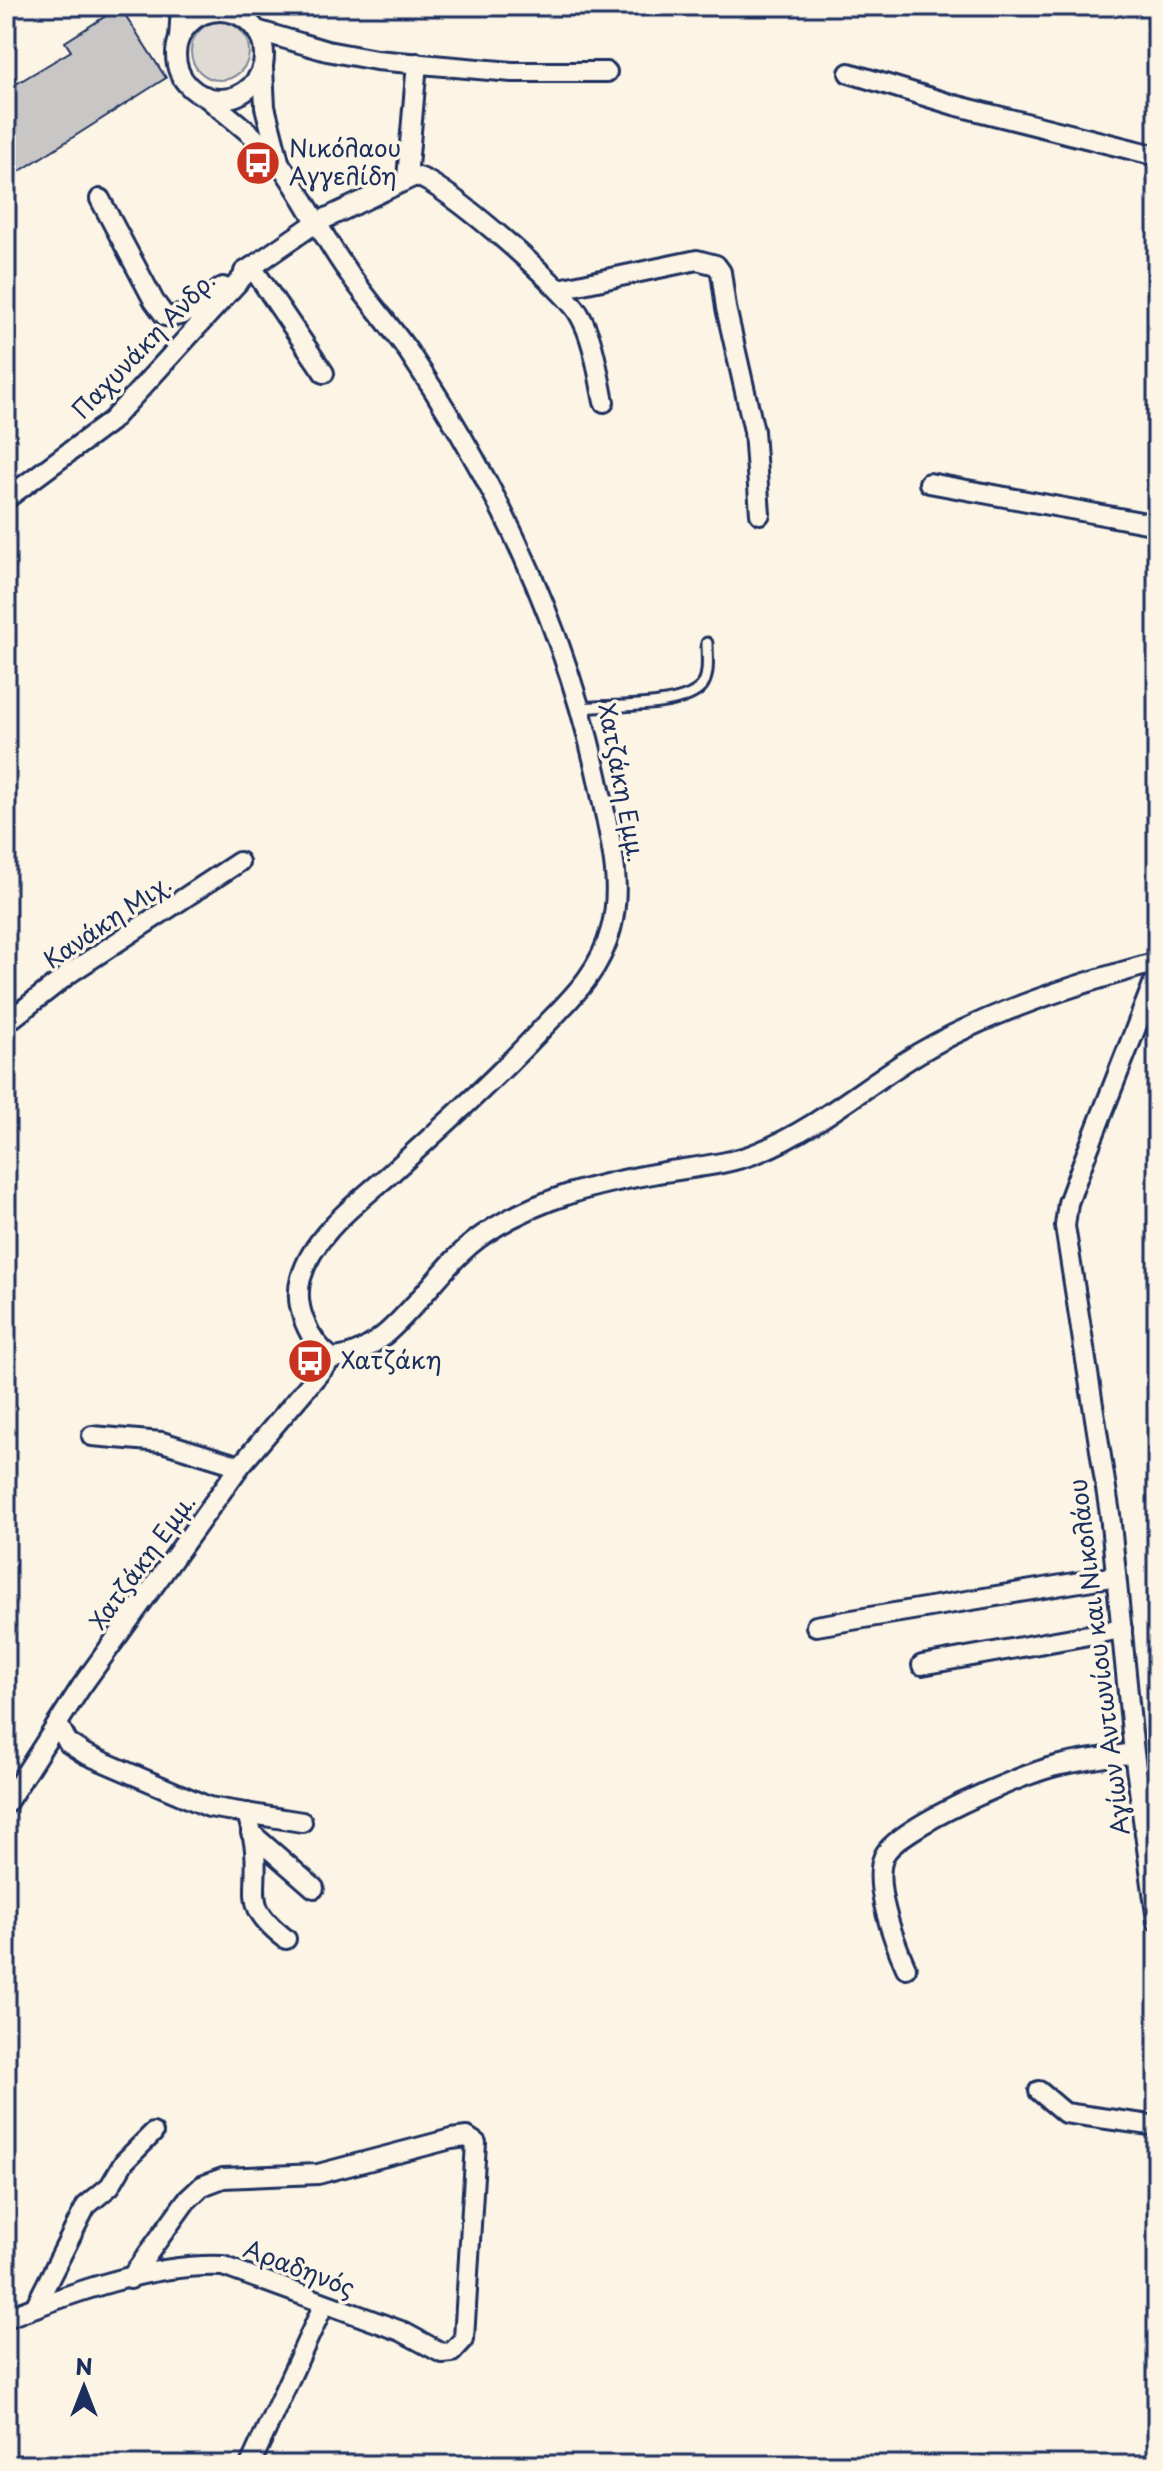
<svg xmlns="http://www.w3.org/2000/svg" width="1163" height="2471" font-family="'Playpen Sans',sans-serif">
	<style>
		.green { fill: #dfdbd4; stroke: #7d8599; stroke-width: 2 }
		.building { fill: #c8c7c6; stroke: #1b2f5e; stroke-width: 2 }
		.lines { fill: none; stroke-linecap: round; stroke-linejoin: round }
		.lane-casing { stroke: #1b2f5e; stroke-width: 15 }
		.street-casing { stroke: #1b2f5e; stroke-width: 24 }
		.lane { stroke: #fcf5e5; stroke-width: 9 }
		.street { stroke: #fcf5e5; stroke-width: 18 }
		.labels { text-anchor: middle; stroke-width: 7; stroke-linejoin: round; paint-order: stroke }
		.poi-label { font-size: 24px; fill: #1b2f5e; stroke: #fcf5e5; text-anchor: start }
		.street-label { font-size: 24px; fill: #1b2f5e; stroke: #fcf5e5 }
	</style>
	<rect width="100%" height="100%" fill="#fcf5e5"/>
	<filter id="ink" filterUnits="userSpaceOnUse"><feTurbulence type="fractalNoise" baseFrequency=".0125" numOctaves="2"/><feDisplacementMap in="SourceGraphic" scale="16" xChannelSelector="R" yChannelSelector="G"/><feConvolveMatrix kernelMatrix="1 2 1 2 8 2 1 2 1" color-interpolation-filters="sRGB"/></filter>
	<g filter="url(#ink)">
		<!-- green -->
		<circle class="green" cx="220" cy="51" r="29"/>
		<!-- building -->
		<path class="building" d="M120 7 166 78 6 180V90L71 51 65 42Z"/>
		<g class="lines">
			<!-- lane casing -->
			<g class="lane-casing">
				<path id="lane" d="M582 708C610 705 681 709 701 687 710 677 707 656 707 643"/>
			</g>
			<!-- street casing -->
			<g class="street-casing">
				<g id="street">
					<circle cx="220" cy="55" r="44"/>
					<path d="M256 30 327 51 376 60 512 72H607"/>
					<path d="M179 39 181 6"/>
					<path d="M263 68 265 107 279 161"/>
					<path d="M849 73 954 105 1157 156"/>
					<path d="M205 96C230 118 258 137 279 163 303 194 323 238 348 272 367 299 389 324 408 351 500 487 568 633 601 794 610 839 623 883 611 929 599 975 569 1000 538 1033 491 1083 440 1129 389 1175 357 1203 313 1235 301 1278 293 1306 309 1342 332 1358 393 1356 432 1269 483 1235 537 1198 600 1183 664 1172 695 1167 731 1164 759 1152 816 1129 866 1085 919 1053 991 1011 1077 984 1157 962"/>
					<path d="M407 178 417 63"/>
					<path d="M100 199 154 301 165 316C188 319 206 299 223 287"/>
					<path d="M244 272 252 267 324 373"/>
					<path d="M559 289 697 260 716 265 721 272 726 308 754 431 760 514"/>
					<path d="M929 483 1157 525"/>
					<path d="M6 499 111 421 252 267 314 224 415 176C441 180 564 288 579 314 594 339 598 374 604 402"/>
					<path d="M1157 974 1082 1165 1068 1203 1065 1226 1110 1514 1134 1753 1157 1921"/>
					<path d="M6 1023 70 973 239 862"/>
					<path d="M92 1436 162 1442 240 1466"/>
					<path d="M816 1626 1116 1576"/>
					<path d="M922 1665 1122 1629"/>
					<path d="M58 1724 68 1743 85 1754 209 1807 302 1822"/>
					<path d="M6 1804 81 1687 240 1466 332 1358"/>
					<path d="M247 1813C250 1825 254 1838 255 1850 259 1897 242 1905 286 1939"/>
					<path d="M251 1833 314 1888"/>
					<path d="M906 1968C894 1941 872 1884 884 1856 897 1827 1022 1774 1056 1766 1081 1760 1108 1757 1134 1753"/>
					<path d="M1039 2091 1065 2113 1157 2126"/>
					<path d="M35 2307 86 2206 110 2186 124 2162 153 2133"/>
					<path d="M6 2318C72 2293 152 2263 223 2266L401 2331 442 2353 452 2352 464 2339 476 2143 467 2137 451 2139 318 2174 223 2178 202 2186 186 2201 130 2279"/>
					<path d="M250 2465 324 2304"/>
				</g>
			</g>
			<!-- lane -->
			<use href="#lane" class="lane"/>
			<!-- street -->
			<use href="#street" class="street"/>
		</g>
	</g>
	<!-- icons -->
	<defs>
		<g id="bus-disc" transform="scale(2.3)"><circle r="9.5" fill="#c8321e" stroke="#fcf5e5"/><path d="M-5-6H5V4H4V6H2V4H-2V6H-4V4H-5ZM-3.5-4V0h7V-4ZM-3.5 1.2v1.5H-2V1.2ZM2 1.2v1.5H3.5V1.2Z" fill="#fff"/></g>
	</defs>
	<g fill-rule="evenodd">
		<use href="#bus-disc" x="258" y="163"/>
		<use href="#bus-disc" x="310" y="1361"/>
	</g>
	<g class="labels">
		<!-- poi labels -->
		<g class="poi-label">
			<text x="289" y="157">Νικόλαου<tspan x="289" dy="28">Αγγελίδη</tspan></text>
			<text x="341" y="1369">Χατζάκη</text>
		</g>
		<!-- street labels -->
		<g class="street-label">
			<text transform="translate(144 346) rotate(-46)" y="8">Παχυνάκη Ανδρ.</text>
			<text transform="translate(621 783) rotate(79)" y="8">Χατζάκη Εμμ.</text>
			<text transform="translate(108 922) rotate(-34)" y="8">Κανάκη Μιχ.</text>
			<text transform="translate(143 1562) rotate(-54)" y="8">Χατζάκη Εμμ.</text>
			<text transform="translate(1100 1657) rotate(-97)" y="8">Αγίων Αντωνίου και Νικολάου</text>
			<text transform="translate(299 2269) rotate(21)" y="8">Αραδηνός</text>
		</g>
	</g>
	<!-- margin -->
	<rect width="1163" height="2471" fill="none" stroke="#fcf5e5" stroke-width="32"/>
	<rect x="16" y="16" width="1131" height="2439" fill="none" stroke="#1b2f5e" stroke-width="3" filter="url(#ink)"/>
	<!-- north arrow -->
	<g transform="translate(84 2387)" stroke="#fcf5e5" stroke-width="6" paint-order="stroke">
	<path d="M0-6L14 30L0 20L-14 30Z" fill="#1b2f5e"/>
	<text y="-12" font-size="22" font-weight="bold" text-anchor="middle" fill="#1b2f5e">N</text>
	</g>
</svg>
